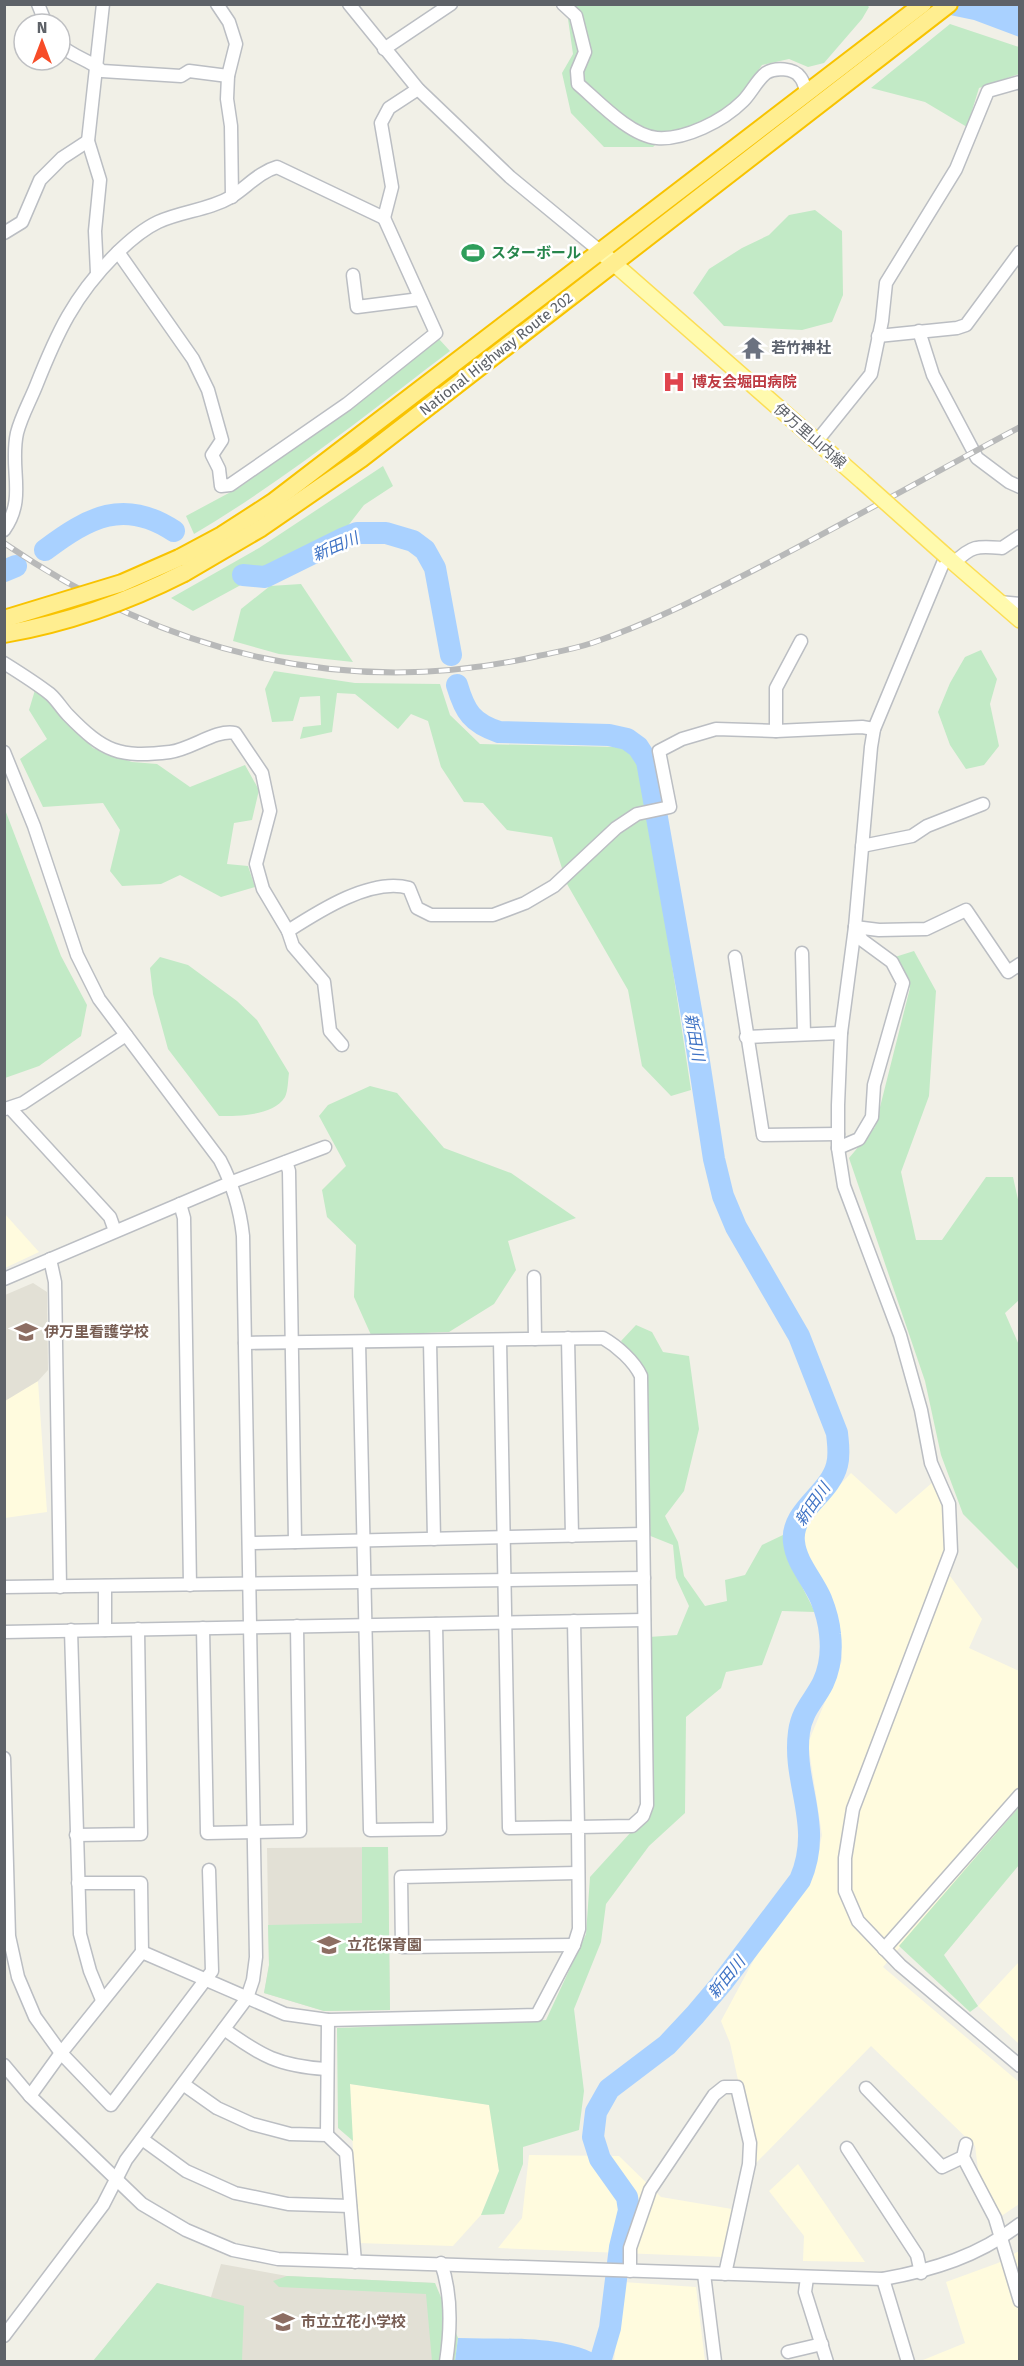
<svg xmlns="http://www.w3.org/2000/svg" width="1024" height="2366" font-family="'Fira Sans','Noto Sans JP',sans-serif">
	<style>
		.commercial { fill: #fffbde }
		.education { fill: #e2e0d5 }
		.green { fill: #c2eac6 }
		.water { fill: #a9d1ff }
		.lines { fill: none; stroke-linecap: round; stroke-linejoin: round }
		.river { stroke: #a9d1ff; stroke-width: 22 }
		.minor-casing { stroke: #bbbec3; stroke-width: 15 }
		.major-casing { stroke: #fcde55; stroke-width: 18 }
		.highway-casing { stroke: #f8c300; stroke-width: 20 }
		.minor { stroke: #fff; stroke-width: 12 }
		.major { stroke: #fffaae; stroke-width: 15 }
		.highway { stroke: #ffee90; stroke-width: 16 }
		.rail-casing { stroke: #b8b9b9; stroke-width: 6 }
		.rail { stroke: #fff; stroke-width: 4; stroke-dasharray: 11; stroke-linecap: butt }
		.major-bridge-casing { stroke: #fcde55; stroke-width: 18; stroke-linecap: butt }
		.highway-bridge-casing { stroke: #f8c300; stroke-width: 20; stroke-linecap: butt }
		.major-bridge { stroke: #fffaae; stroke-width: 15 }
		.highway-bridge { stroke: #ffee90; stroke-width: 16 }
		.labels { text-anchor: middle; stroke-width: 5; stroke-linejoin: round; paint-order: stroke }
		.leisure-label { font-size: 15px; font-weight: bold; fill: #27864d; stroke: #fff; text-anchor: start }
		.worship-label { font-size: 15px; font-weight: bold; fill: #5b616d; stroke: #fff; text-anchor: start }
		.street-label { font-size: 15px; fill: #5e6268; stroke: #fff }
		.health-label { font-size: 15px; font-weight: bold; fill: #be3a42; stroke: #fff; text-anchor: start }
		.education-label { font-size: 15px; font-weight: bold; fill: #785e54; stroke: #fff; text-anchor: start }
		.water-label { font-size: 16px; font-style: italic; fill: #3f73c5; stroke: #fff }
	</style>
	<rect width="100%" height="100%" fill="#f1f0e7"/>
	<!-- commercial -->
	<g class="commercial">
		<path d="M5 1214 39 1252 5 1268H4Z"/>
		<path d="M38 1381 47 1512 5 1518 4 1401Z"/>
		<path d="M851 1473 896 1514 933 1482 956 1548 950 1576 982 1619 969 1648 1019 1671V1807L883 1967 1019 2082V2204L1000 2217 979 2177 975 2146 871 2046 756 2163 730 2043 721 2021 765 1939 815 1869 822 1835 808 1743 842 1661 837 1613 802 1545V1526Z"/>
		<path d="M1019 1962V2044L978 2006Z"/>
		<path d="M350 2084 490 2105 499 2171 481 2215 453 2246 357 2243Z"/>
		<path d="M529 2155 619 2156 661 2197 732 2209 722 2257 498 2248 522 2218Z"/>
		<path d="M798 2164 865 2262 803 2261 804 2236 769 2191Z"/>
		<path d="M1019 2251V2361L918 2362 965 2343 946 2282 998 2263Z"/>
		<path d="M623 2282 696 2287 705 2361H614Z"/>
	</g>
	<!-- education -->
	<g class="education">
		<path d="M33 1283 47 1292 48 1370 38 1381 5 1401V1295Z"/>
		<path d="M388 1847 390 2010 324 2011 264 1993 269 1965 267 1848Z"/>
		<path d="M221 2264 287 2276 435 2283 441 2362H93L157 2283 211 2297Z"/>
	</g>
	<!-- green -->
	<g class="green">
		<path d="M866 4 869 7 862 19 824 63 808 67 789 59 762 65 736 102 697 126 669 132 653 147H604L571 113 562 73 573 54 566 5Z"/>
		<path d="M950 24 1019 47V74L979 88 967 127 925 102 871 88Z"/>
		<path d="M815 210 842 231 843 295 832 322 802 330 724 326 693 293 709 269 742 248 769 235 789 215Z"/>
		<path d="M439 339 450 351C366 415 285 480 194 534L186 516 240 487Z"/>
		<path d="M383 466 393 486 364 505 347 527 193 611 171 598 259 548Z"/>
		<path d="M301 584 353 662 279 654 233 641 241 609 270 586Z"/>
		<path d="M981 650 997 679 990 704 999 746 984 765 966 769 950 745 938 712 950 683 965 657Z"/>
		<path d="M274 671 355 683 440 684 450 715 480 744 616 747 630 751 642 766 691 1090 671 1096 642 1066 628 990 567 884 552 837 507 830 483 803 464 802 441 767 428 721 411 714 398 729 355 694 337 693 332 732 300 739 303 727 321 725 320 696 300 697 293 721 272 722 265 689Z"/>
		<path d="M35 690 55 706 93 748 132 762 157 764 190 787 245 765 259 790 252 820 234 823 227 864 248 866 255 887 221 897 180 875 161 884 122 886 110 871 120 830 103 803 43 807 20 759 47 739 29 710Z"/>
		<path d="M4 807 61 956 87 1005 81 1036 39 1066 5 1078Z"/>
		<path d="M914 951 936 991 929 1096 901 1172 916 1240H942L986 1177H1013L1019 1204V1300L1005 1313 1019 1345V1570L963 1514 941 1455 925 1381 849 1158 875 1127 910 988 895 957Z"/>
		<path d="M160 957 188 965 237 1001 257 1020 289 1073C288 1080 288 1091 285 1097 273 1116 239 1116 219 1116L168 1049 153 994 150 968Z"/>
		<path d="M370 1086 397 1093 444 1148 511 1173 576 1218 508 1241 516 1270 494 1304 449 1332 371 1335 354 1297 356 1245 327 1217 322 1190 346 1166 319 1116 328 1105Z"/>
		<path d="M636 1325 652 1332 663 1352 689 1356 699 1429 684 1491 665 1516 678 1542 684 1576 705 1606 727 1601 725 1580 745 1575 762 1545 783 1535 789 1561 815 1612 782 1611 762 1665 726 1672 721 1688 686 1717 685 1813 649 1846 606 1904 601 1942 574 2009 584 2091 579 2130 523 2147V2164L504 2214 481 2215 499 2171 489 2105 350 2084 353 2141 338 2128 337 2028 546 2020 586 1934 590 1877 652 1809 649 1637 677 1635 689 1606 676 1578 673 1545 648 1535 645 1371 621 1341Z"/>
		<path d="M1019 1807V1865L944 1955 978 2006 970 2012 899 1946Z"/>
		<path d="M362 1847H388L390 2010 324 2011 264 1993 269 1965 268 1925 362 1923Z"/>
		<path d="M287 2276 435 2283 458 2338 455 2361H432L426 2294 279 2287 273 2281Z"/>
		<path d="M157 2283 244 2306 242 2361H93Z"/>
	</g>
	<!-- water -->
	<g class="water">
		<path d="M902 5H1019V37L974 20Z"/>
		<path d="M458 2338C505 2340 568 2333 607 2361H455Z"/>
	</g>
	<g class="lines">
		<!-- river -->
		<g class="river">
			<path d="M45 550C89 517 124 498 174 531"/>
			<path d="M4 571 16 566"/>
			<path d="M243 575 265 577 342 539 357 533H386L413 541 425 550 435 568 451 655"/>
			<path d="M457 685C465 712 472 723 499 732L609 735 627 739 638 747 647 761 692 1016 714 1159 723 1196 736 1227 799 1336 837 1433C838 1444 840 1454 837 1465 830 1494 790 1511 794 1542 796 1563 813 1580 821 1599 825 1609 829 1623 830 1634 832 1651 830 1668 823 1683 814 1701 802 1710 799 1732 792 1784 824 1825 800 1880L722 1983 695 2015 667 2045 609 2089 596 2112 593 2137 600 2159 627 2197 629 2210 620 2247 610 2328 600 2362"/>
		</g>
		<!-- minor casing -->
		<g class="minor-casing">
			<g id="minor">
				<path d="M38 4 46 24"/>
				<path d="M217 4 229 22 236 44 228 76 227 99 231 126 232 197"/>
				<path d="M349 4 418 89 510 177 601 252"/>
				<path d="M563 4 576 16 585 52 577 71 578 84C598 101 630 136 657 138 685 140 723 121 743 101 751 93 757 80 766 73 775 67 794 68 800 77 804 81 805 89 807 94"/>
				<path d="M60 45C73 57 90 60 102 71L181 76 189 71 228 76"/>
				<path d="M384 49 451 4"/>
				<path d="M4 233 22 222 40 180 62 158 88 141"/>
				<path d="M118 252 193 359 208 390 222 440 212 455 219 469 221 486 230 485 347 404 436 333 384 218"/>
				<path d="M97 273 95 231 100 180 88 141 103 4"/>
				<path d="M353 275 357 307 420 299"/>
				<path d="M919 331 933 375 977 458 1009 482 1020 487"/>
				<path d="M878 336 957 328 966 325 1020 252"/>
				<path d="M817 441 871 374 882 321 886 283 956 169 988 91 1020 82"/>
				<path d="M4 530C27 498 9 469 17 433 21 417 30 401 36 386 57 333 74 296 115 255 128 242 141 230 158 222 182 211 209 210 231 197 247 187 259 172 277 167L384 218 392 187 381 123 389 108 418 89"/>
				<path d="M946 556 874 729 871 747 855 927 841 1033 838 1105V1148L844 1186 900 1335 921 1410 931 1463 949 1504 951 1551 853 1809 845 1858V1891L858 1921 900 1965 1020 2066"/>
				<path d="M954 563C972 545 978 546 1002 548L1020 536"/>
				<path d="M999 602 1020 604"/>
				<path d="M4 663C20 673 36 683 50 694 57 700 62 709 68 715 104 752 119 758 170 752 192 749 216 729 235 733L262 773 270 811 256 864 263 889 288 931C319 911 372 877 409 888L417 908 431 915H493L525 903 554 886 616 828 637 814 670 807 659 751 682 739 716 729 776 731 862 727 874 729"/>
				<path d="M776 731V688L801 641"/>
				<path d="M4 752 34 826 77 955 99 999 220 1160C233 1185 240 1208 243 1236L256 1957 253 1980 247 1998 126 2160 103 2205 4 2336"/>
				<path d="M862 846 912 836 927 826 983 804"/>
				<path d="M855 927 879 930 926 929 966 910 1008 972 1020 964"/>
				<path d="M288 931 293 946 324 982 330 1031 342 1045"/>
				<path d="M802 953 804 1034"/>
				<path d="M735 957 763 1135 838 1134"/>
				<path d="M746 1037 841 1033"/>
				<path d="M10 1108 110 1217 115 1231"/>
				<path d="M5 1109 23 1103 126 1035"/>
				<path d="M838 1148 859 1139 872 1117 874 1085 903 983 892 962 862 940 855 927"/>
				<path d="M286 1162 289 1171 295 1542"/>
				<path d="M180 1204 184 1218 190 1585"/>
				<path d="M50 1259 55 1282 60 1587"/>
				<path d="M534 1277 535 1339"/>
				<path d="M4 1279 232 1182 325 1147"/>
				<path d="M568 1338 572 1536"/>
				<path d="M500 1340 509 1828 578 1827 574 1621"/>
				<path d="M430 1341 434 1539"/>
				<path d="M359 1342 370 1830 440 1829 436 1624"/>
				<path d="M249 1543 643 1534"/>
				<path d="M105 1586V1630"/>
				<path d="M4 1587 644 1578"/>
				<path d="M203 1628 207 1833 300 1831 297 1626"/>
				<path d="M71 1630 80 1934 90 1971 102 2000"/>
				<path d="M4 1632 644 1620"/>
				<path d="M4 1758 9 1936 18 1977 35 2017 61 2053 111 2105 212 1971 209 1870"/>
				<path d="M76 1835 141 1834 138 1629"/>
				<path d="M78 1883H141L142 1952"/>
				<path d="M574 1945 402 1947 401 1877 578 1873"/>
				<path d="M884 1949 1020 1795"/>
				<path d="M224 2029C261 2056 279 2066 326 2069"/>
				<path d="M4 2065 30 2096 142 2204 186 2230 233 2250 278 2259 883 2279C933 2270 979 2256 1020 2224"/>
				<path d="M183 2084 217 2108 252 2124 290 2134 327 2135 346 2153 355 2262"/>
				<path d="M866 2088 942 2167 963 2157"/>
				<path d="M30 2096 61 2053 142 1952 285 2014 328 2020 537 2015 574 1945 579 1929 578 1827 632 1826 643 1816 647 1805 641 1376C634 1361 617 1346 603 1338L245 1343"/>
				<path d="M327 2135 328 2020"/>
				<path d="M142 2139 186 2171 235 2193 288 2204 350 2206"/>
				<path d="M966 2144 963 2157 995 2218 1020 2301"/>
				<path d="M847 2148 917 2255 921 2273"/>
				<path d="M441 2263C452 2294 451 2329 446 2362"/>
				<path d="M630 2271V2248L650 2190 714 2095 724 2087H737L750 2143 749 2164 725 2274"/>
				<path d="M704 2274 715 2362"/>
				<path d="M807 2278 805 2292 827 2362"/>
				<path d="M883 2279 908 2362"/>
				<path d="M788 2352 822 2344"/>
			</g>
		</g>
		<!-- major casing -->
		<g class="major-casing">
			<g id="major">
				<path d="M601 252 862 481"/>
				<path d="M946 556 1020 620"/>
			</g>
		</g>
		<!-- highway casing -->
		<g class="highway-casing">
			<g id="highway">
				<path d="M179 558 222 535 273 502 923 4"/>
				<path d="M184 573 261 528 361 459 949 4"/>
			</g>
		</g>
		<!-- minor -->
		<use href="#minor" class="minor"/>
		<!-- major -->
		<use href="#major" class="major"/>
		<!-- highway -->
		<use href="#highway" class="highway"/>
		<!-- rail casing -->
		<g class="rail-casing">
			<path id="rail" d="M4 543C164 653 347 700 538 656 556 652 574 649 592 643 651 623 707 594 762 566 849 521 934 473 1020 427"/>
		</g>
		<!-- rail -->
		<use href="#rail" class="rail"/>
		<!-- major-bridge casing -->
		<g class="major-bridge-casing">
			<path id="major-bridge" d="M862 481 946 556"/>
		</g>
		<!-- highway-bridge casing -->
		<g class="highway-bridge-casing">
			<g id="highway-bridge">
				<path d="M4 619 122 583 179 558"/>
				<path d="M4 634C67 623 127 602 184 573"/>
			</g>
		</g>
		<!-- major-bridge -->
		<use href="#major-bridge" class="major-bridge"/>
		<!-- highway-bridge -->
		<use href="#highway-bridge" class="highway-bridge"/>
	</g>
	<!-- icons -->
	<defs>
		<g id="stadium-bare" transform="scale(1.8)"><path d="M0-5a6.5 5 0 1 0 0 10a6.5 5 0 1 0 0-10ZM-3.5-1.8h7v3.6h-7Z" fill="#2e9e5b" stroke="#fff" stroke-width="2.5" paint-order="stroke"/></g>
		<g id="temple-bare" transform="scale(1.8)"><path d="M0-6L5-2H3V0L6.5 2.5H4V6H1.5V3h-3V6H-4V2.5H-6.5L-3 0V-2H-5Z" fill="#6b7280" stroke="#fff" stroke-width="2.5" paint-order="stroke"/></g>
		<g id="hospital-bare" transform="scale(1.8)"><path d="M-5-5h3v3.5h4V-5h3V5h-3V1.5h-4V5h-3Z" fill="#e0444e" stroke="#fff" stroke-width="2.5" paint-order="stroke"/></g>
		<g id="school-bare" transform="scale(1.8)"><path d="M0-5L7-2L0 1L-7-2ZM-4 1L0 2.5L4 1V4Q0 6-4 4Z" fill="#8d6e63" stroke="#fff" stroke-width="2.5" paint-order="stroke"/></g>
	</defs>
	<g fill-rule="evenodd">
		<use href="#stadium-bare" x="473" y="253"/>
		<use href="#temple-bare" x="753" y="348"/>
		<use href="#hospital-bare" x="674" y="382"/>
		<use href="#school-bare" x="26" y="1332"/>
		<use href="#school-bare" x="329" y="1945"/>
		<use href="#school-bare" x="283" y="2322"/>
	</g>
	<g class="labels">
		<!-- leisure labels -->
		<g class="leisure-label">
			<text x="491" y="258">スターボール</text>
		</g>
		<!-- worship labels -->
		<g class="worship-label">
			<text x="771" y="353">若竹神社</text>
		</g>
		<!-- street labels -->
		<g class="street-label">
			<text transform="translate(496 354) rotate(-38)" y="5">National Highway Route 202</text>
			<text transform="translate(810 436) rotate(41)" y="5">伊万里山内線</text>
		</g>
		<!-- health labels -->
		<g class="health-label">
			<text x="692" y="387">博友会堀田病院</text>
		</g>
		<!-- education labels -->
		<g class="education-label">
			<text x="44" y="1337">伊万里看護学校</text>
			<text x="347" y="1950">立花保育園</text>
			<text x="301" y="2327">市立立花小学校</text>
		</g>
		<!-- water labels -->
		<g class="water-label">
			<text transform="translate(335 546) rotate(-23)" y="6">新田川</text>
			<text transform="translate(695 1037) rotate(80)" y="6">新田川</text>
			<text transform="translate(812 1504) rotate(-55)" y="6">新田川</text>
			<text transform="translate(726 1977) rotate(-51)" y="6">新田川</text>
		</g>
	</g>
	<!-- border -->
	<rect width="1024" height="2366" fill="none" stroke="#5e6268" stroke-width="12"/>
	<!-- north arrow -->
	<g transform="translate(42 42)"><circle r="28" fill="#ffffff" stroke="#bfc0c3" stroke-width="1.5"/>
	<path d="M0-4.5L10 22L0 15L-10 22Z" fill="#f74c28"/>
	<text y="-9" font-size="16" font-weight="bold" text-anchor="middle" fill="#5e6268">N</text>
	</g>
</svg>
